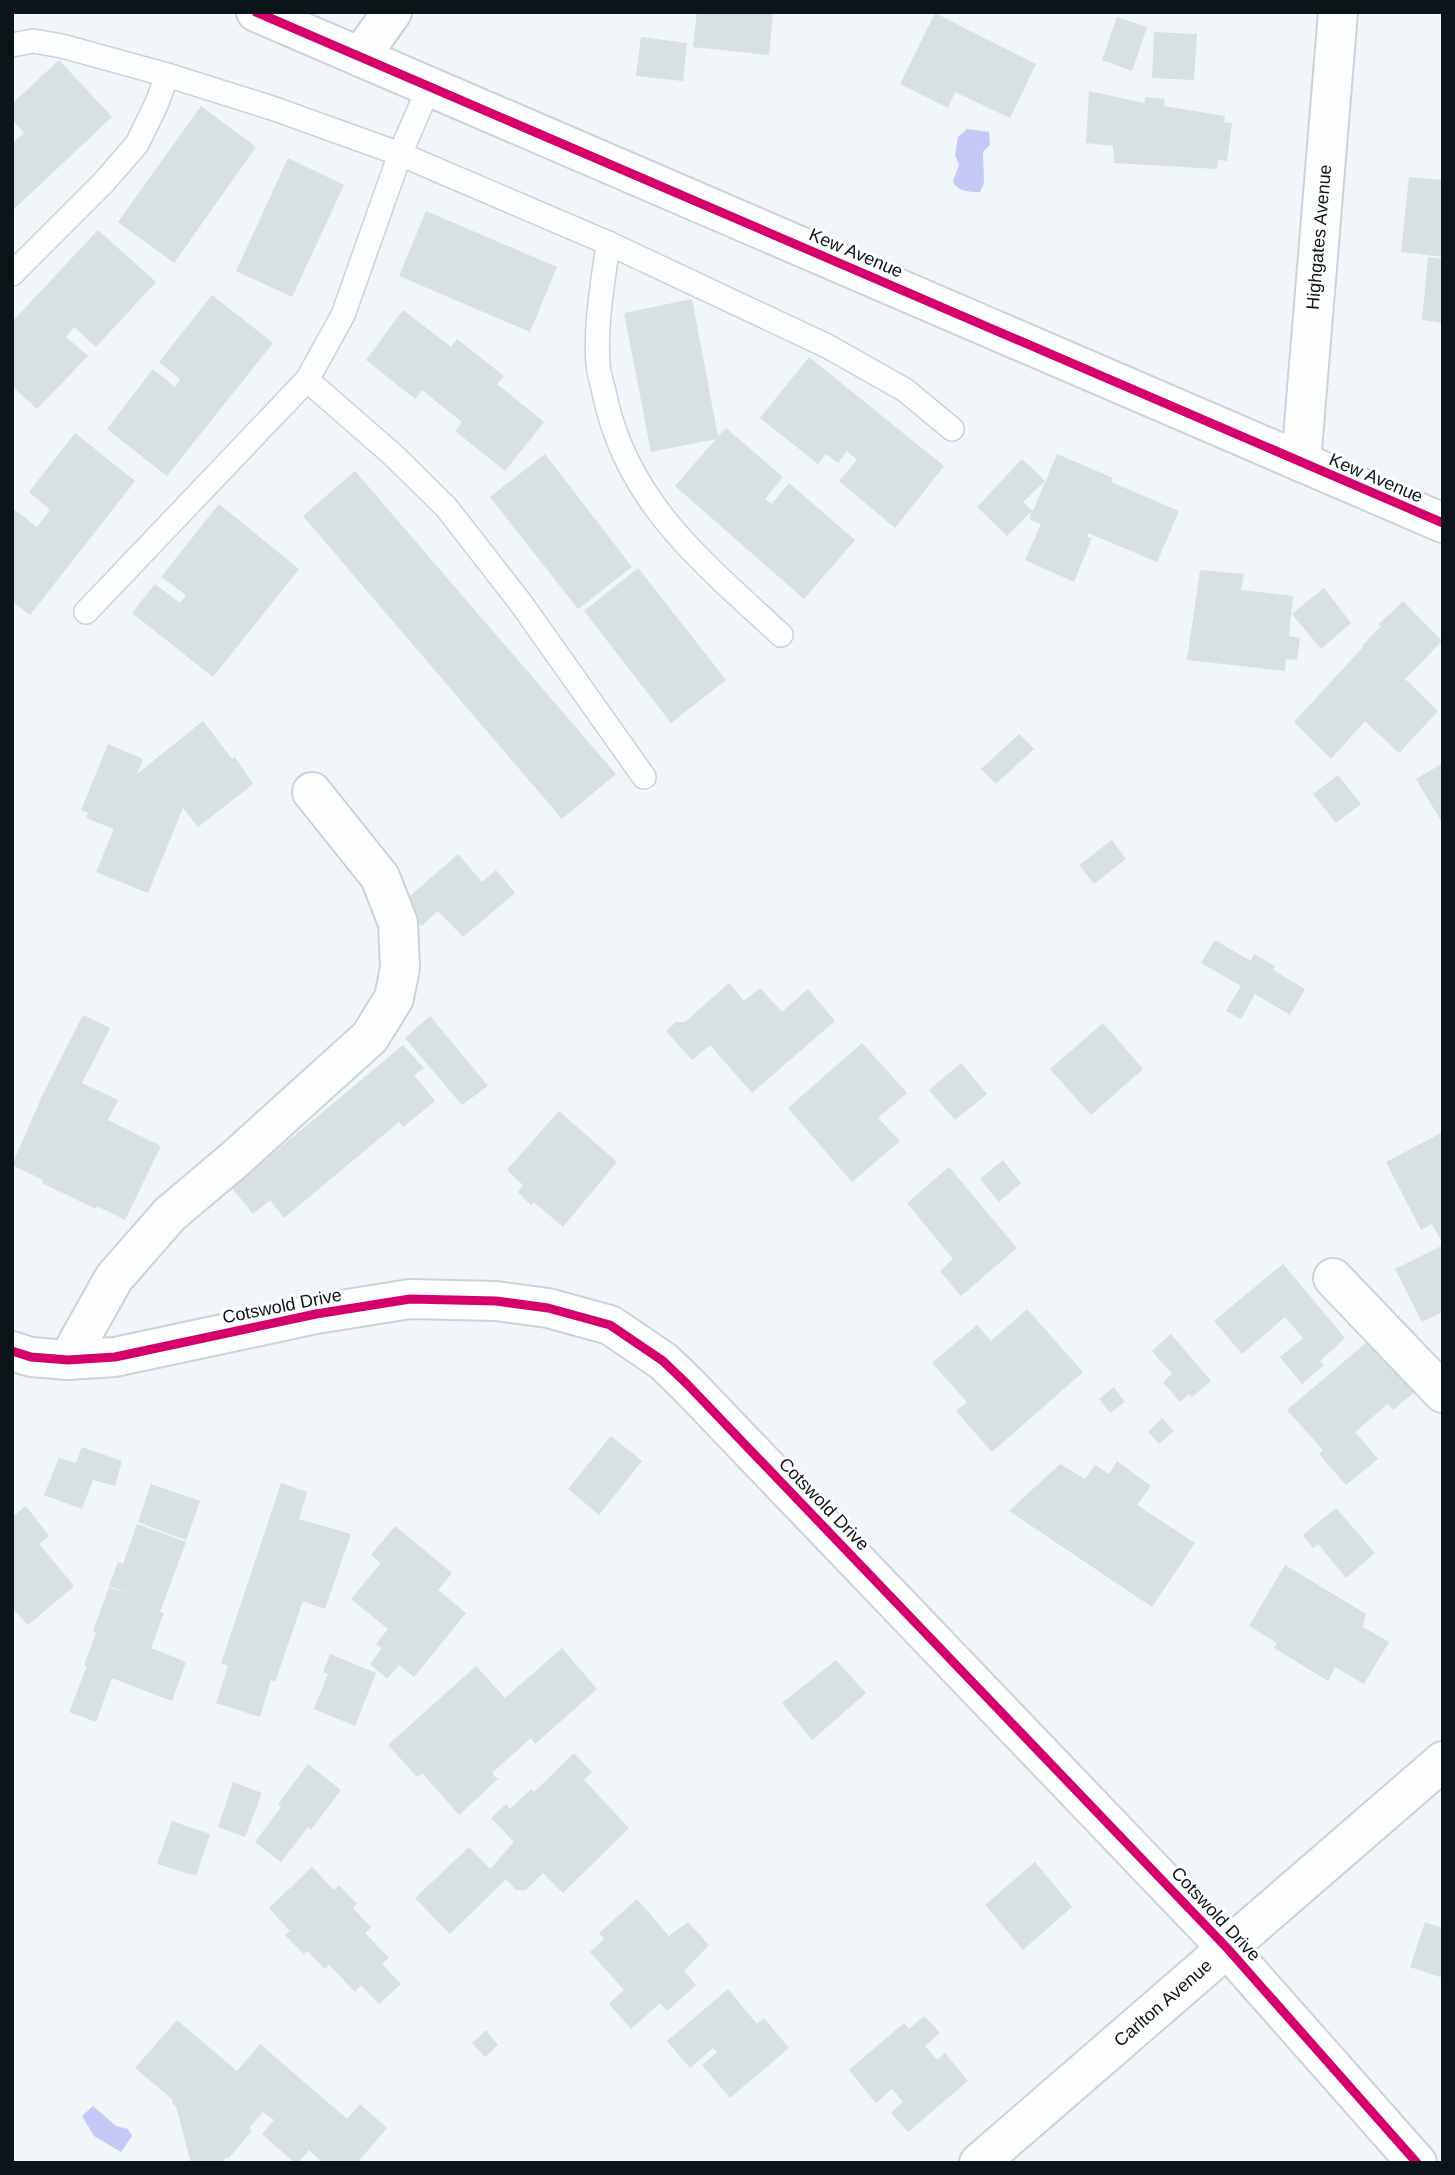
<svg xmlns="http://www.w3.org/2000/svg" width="1455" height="2175" font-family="Helvetica,sans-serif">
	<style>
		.water { fill: #c5c9f6 }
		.building { fill: #d7e0e3 }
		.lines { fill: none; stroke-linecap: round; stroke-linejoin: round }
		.lane-casing { stroke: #cbd3d9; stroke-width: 26 }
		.street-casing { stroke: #cbd3d9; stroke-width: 42 }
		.lane { stroke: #fdfefe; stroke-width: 23 }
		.street { stroke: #fdfefe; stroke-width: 38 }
		.cycleway-casing { stroke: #fff; stroke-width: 13 }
		.cycleway { stroke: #d6006c; stroke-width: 9 }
		.labels { text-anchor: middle; stroke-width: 6; stroke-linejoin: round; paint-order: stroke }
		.street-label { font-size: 18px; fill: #0a1419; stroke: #fff }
	</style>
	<rect width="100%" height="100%" fill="#f0f6fa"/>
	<!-- water -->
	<g class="water">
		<path d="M967 129 989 132 990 145 983 152 984 183 980 192C970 192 957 192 953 181L959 165 955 155 958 137Z"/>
		<path d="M93 2106 116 2126 128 2129 132 2136 121 2152 94 2136 82 2116Z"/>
	</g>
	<!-- building -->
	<g class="building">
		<path d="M697 12H773L769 55 693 47Z"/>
		<path d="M935 13 1036 64 1010 118 955 92 948 108 900 84Z"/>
		<path d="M1117 17 1147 27 1132 71 1102 60Z"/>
		<path d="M1154 32 1197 34 1194 80 1152 78Z"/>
		<path d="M641 37 687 43 683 81 636 76Z"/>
		<path d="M59 60 112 117 12 211V144L24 133 12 119V104Z"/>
		<path d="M1089 91 1144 103 1146 97 1165 99 1164 106 1225 116 1224 122 1232 123 1227 161 1218 160 1217 169 1114 163 1113 146 1086 143Z"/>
		<path d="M201 106 256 147 174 263 118 222Z"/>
		<path d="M288 158 344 185 292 297 236 271Z"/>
		<path d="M1409 177 1443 180V257L1401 252Z"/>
		<path d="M426 211 557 267 530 332 399 276Z"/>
		<path d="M98 230 156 282 96 347 74 327 66 337 88 356 37 409 12 386V322Z"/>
		<path d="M1428 257 1443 259V323L1422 320Z"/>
		<path d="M212 295 273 343 167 476 107 429 153 369 175 387 180 379 159 362Z"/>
		<path d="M692 299 718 436 726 428 783 477 765 499 772 504 789 483 855 540 804 599 675 486 716 439 651 452 624 313Z"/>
		<path d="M403 310 451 347 457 339 504 376 497 384 544 422 505 471 455 431 462 422 422 390 415 399 366 360Z"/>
		<path d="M809 357 944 466 895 528 839 481 857 460 847 451 838 463 826 454 818 464 760 418Z"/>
		<path d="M75 433 135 481 30 615 12 601V513L15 510 37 527 50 510 29 492Z"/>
		<path d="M545 454 632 567 578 609 490 497Z"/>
		<path d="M1057 454 1113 478 1111 482 1179 511 1157 562 1088 533 1087 537 1092 538 1074 582 1025 560 1041 524 1029 519 1032 511 1007 536 977 507 1022 459 1045 481 1023 502 1033 511Z"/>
		<path d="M355 471 616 774 562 819 303 516Z"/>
		<path d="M219 504 299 569 213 677 132 613 155 584 180 603 186 595 161 577Z"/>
		<path d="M638 568 726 680 671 723 584 611Z"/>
		<path d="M1200 570 1244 574 1241 590 1293 596 1289 636 1300 638 1297 660 1286 659 1285 671 1187 660Z"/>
		<path d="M1324 588 1351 623 1321 649 1292 614Z"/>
		<path d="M1403 601 1442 641 1405 679 1438 711 1399 753 1365 721 1331 759 1294 722 1363 647 1362 646 1381 626 1378 625Z"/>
		<path d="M203 721 232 759 235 757 253 784 198 827 183 808 148 893 96 872 114 829 86 818 88 813 81 810 108 744 143 759 137 774Z"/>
		<path d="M1019 734 1034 749 996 784 981 769Z"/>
		<path d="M1443 763V824L1416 779Z"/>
		<path d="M1338 775 1361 804 1336 823 1313 794Z"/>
		<path d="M1112 840 1126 859 1094 884 1079 865Z"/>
		<path d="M458 854 482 882 496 870 515 893 463 937 438 911 422 926 401 904Z"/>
		<path d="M1215 940 1251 961 1254 954 1275 966 1273 970 1305 989 1290 1015 1255 994 1241 1019 1226 1011 1241 986 1201 963Z"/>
		<path d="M729 983 744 1001 760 988 782 1012 808 989 835 1021 752 1093 710 1045 692 1060 666 1031 676 1022H685Z"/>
		<path d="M83 1015 110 1028 82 1083 118 1100 108 1120 161 1146 125 1220 97 1206 96 1209 42 1183 43 1180 12 1165 43 1094Z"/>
		<path d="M430 1016 488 1086 462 1105 405 1038Z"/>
		<path d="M1103 1023 1143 1069 1091 1115 1050 1069Z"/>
		<path d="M862 1043 907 1093 878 1118 900 1141 852 1182 788 1108Z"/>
		<path d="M403 1045 424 1068 414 1075 435 1101 403 1127 399 1122 284 1218 270 1200 253 1214 232 1188Z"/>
		<path d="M961 1063 987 1094 955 1120 929 1090Z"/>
		<path d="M559 1111 617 1162 563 1227 534 1202 531 1205 518 1192 523 1185 507 1170Z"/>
		<path d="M1441 1133 1443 1136V1244L1432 1224 1421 1230 1386 1162Z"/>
		<path d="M1003 1160 1021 1183 999 1202 980 1179Z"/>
		<path d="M949 1167 1017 1248 961 1296 940 1271 953 1259 907 1203Z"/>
		<path d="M1443 1245V1312L1422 1322 1395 1269Z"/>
		<path d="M1283 1264 1345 1338 1320 1361 1324 1365 1302 1384 1280 1357 1303 1338 1285 1317 1242 1354 1214 1321Z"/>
		<path d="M1027 1309 1083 1372 992 1452 956 1411 967 1402 932 1363 977 1325 991 1341Z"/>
		<path d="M1171 1334 1211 1381 1192 1397 1189 1394 1180 1402 1163 1382 1172 1374 1152 1351Z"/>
		<path d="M1374 1336 1422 1386 1393 1410 1388 1404 1355 1432 1378 1459 1346 1485 1319 1454 1323 1450 1287 1410Z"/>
		<path d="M1114 1387 1125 1402 1110 1413 1099 1399Z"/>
		<path d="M1162 1418 1174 1431 1159 1444 1148 1432Z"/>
		<path d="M611 1436 642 1461 599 1515 568 1489Z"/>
		<path d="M82 1447 122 1461 115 1486 93 1480 82 1509 44 1495 59 1458 76 1463Z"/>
		<path d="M1117 1461 1151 1486 1137 1505 1195 1543 1152 1607 1009 1511 1060 1464 1085 1479 1095 1465 1109 1474Z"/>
		<path d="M281 1483 307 1492 299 1519 351 1534 325 1609 303 1601 275 1682 271 1680 260 1717 216 1703 228 1666 221 1663Z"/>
		<path d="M151 1484 200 1501 186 1540 138 1522Z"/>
		<path d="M26 1506 49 1536 39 1544 74 1586 28 1625 12 1608V1517Z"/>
		<path d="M1336 1508 1375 1553 1346 1578 1318 1544 1313 1548 1303 1535Z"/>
		<path d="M137 1524 186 1542 160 1612 164 1613 151 1648 186 1662 172 1701 112 1678 96 1722 69 1712 87 1666 84 1665 96 1633 93 1631 109 1587 135 1596 109 1586 118 1562 123 1564Z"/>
		<path d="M395 1526 452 1573 438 1590 466 1613 414 1677 399 1665 387 1679 370 1664 382 1648 376 1644 388 1629 351 1599 381 1563 371 1555Z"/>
		<path d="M1285 1565 1366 1614 1363 1627 1389 1642 1364 1684 1335 1667 1328 1681 1274 1648 1277 1643 1249 1626Z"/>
		<path d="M562 1648 597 1689 535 1744 531 1738 492 1773 498 1779 459 1815 422 1773 417 1777 388 1745 476 1666 505 1698Z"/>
		<path d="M330 1654 376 1673 355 1726 314 1709 328 1674 323 1672Z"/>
		<path d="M836 1660 866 1693 812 1740 782 1703Z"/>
		<path d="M574 1753 592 1772 584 1780 629 1828 563 1893 543 1873 526 1890H516L506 1879 450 1934 415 1898 469 1847 490 1869 514 1842 491 1818 506 1804 510 1809 531 1789 534 1792Z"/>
		<path d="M308 1764 341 1790 311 1830 308 1827 281 1862 255 1842 281 1807 278 1804Z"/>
		<path d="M233 1782 262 1793 245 1837 218 1827Z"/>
		<path d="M172 1821 210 1834 196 1876 157 1864Z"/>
		<path d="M1035 1862 1072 1907 1023 1950 985 1905Z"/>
		<path d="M312 1867 334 1890 339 1885 357 1904 353 1908 371 1927 365 1933 389 1958 382 1964 401 1984 379 2004 361 1985 355 1992 329 1965 325 1969 307 1951 304 1954 285 1935 290 1931 269 1908Z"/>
		<path d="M637 1899 669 1936 688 1922 709 1945 684 1971 696 1985 667 2011 660 2003 631 2029 609 2004 624 1990 590 1952 604 1939 599 1933Z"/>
		<path d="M1425 1922 1443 1928V1978L1410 1967Z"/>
		<path d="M728 1989 757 2024 764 2018 789 2048 730 2098 702 2065 717 2052 713 2048 690 2068 667 2041Z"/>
		<path d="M924 2016 940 2033 925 2046 937 2060 945 2053 968 2081 908 2132 891 2113 903 2102 892 2089 876 2103 849 2070 904 2023 909 2029Z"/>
		<path d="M177 2020 237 2071 260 2044 347 2119 360 2104 387 2128 357 2163H323L309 2150 298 2163H295L262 2134 274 2120 263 2112 249 2128 252 2131 228 2159 226 2157 222 2163H191L176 2106 172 2103 173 2100 135 2068Z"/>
		<path d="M486 2030 498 2045 485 2057 472 2043Z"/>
	</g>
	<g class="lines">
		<!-- lane casing -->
		<g class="lane-casing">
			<g id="lane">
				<path d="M12 45 33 41 62 46 167 75 272 108 400 154 608 243 827 346 905 390 952 429"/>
				<path d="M608 243C603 283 595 324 598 364 599 377 604 389 606 401 630 506 706 565 781 635"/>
				<path d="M12 274 104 182 137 144 157 103 167 75"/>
				<path d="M307 380 392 454 446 507 520 602 644 777"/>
				<path d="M86 612 307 380 343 315 400 154 429 87"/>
			</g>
		</g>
		<!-- street casing -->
		<g class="street-casing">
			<g id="street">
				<path d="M256 12 1443 523"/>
				<path d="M360 57 392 12"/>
				<path d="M1301 462 1338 12"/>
				<path d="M1333 1278 1443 1393"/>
				<path d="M12 1351 31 1357 68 1360 115 1357 316 1314 410 1299 496 1301 548 1308 610 1325 663 1361 687 1384 1227 1948 1417 2163"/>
				<path d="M68 1360 114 1278 170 1214 234 1160 370 1037 394 998 400 968 398 923 380 877 312 792"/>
				<path d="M979 2163 1443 1761"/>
			</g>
		</g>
		<!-- lane -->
		<use href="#lane" class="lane"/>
		<!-- street -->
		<use href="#street" class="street"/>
		<!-- cycleway casing -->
		<g class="cycleway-casing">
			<g id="cycleway">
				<path d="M256 12 1443 523"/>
				<path d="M12 1351 31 1357 68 1360 115 1357 316 1314 410 1299 496 1301 548 1308 610 1325 663 1361 687 1384 1227 1948 1417 2163"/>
			</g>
		</g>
		<!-- cycleway -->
		<use href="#cycleway" class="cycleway"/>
	</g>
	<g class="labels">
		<!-- street labels -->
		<g class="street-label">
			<text transform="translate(1319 237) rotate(-85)" y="6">Highgates Avenue</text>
			<text transform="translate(856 253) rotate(23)" y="6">Kew Avenue</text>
			<text transform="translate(1376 478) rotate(23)" y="6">Kew Avenue</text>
			<text transform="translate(282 1306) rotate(-11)" y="6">Cotswold Drive</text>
			<text transform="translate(824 1504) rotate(46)" y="6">Cotswold Drive</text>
			<text transform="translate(1216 1914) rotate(47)" y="6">Cotswold Drive</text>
			<text transform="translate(1163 2003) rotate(-41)" y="6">Carlton Avenue</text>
		</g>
	</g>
	<!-- border -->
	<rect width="1455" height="2175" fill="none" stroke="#0a1419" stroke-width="28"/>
</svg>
